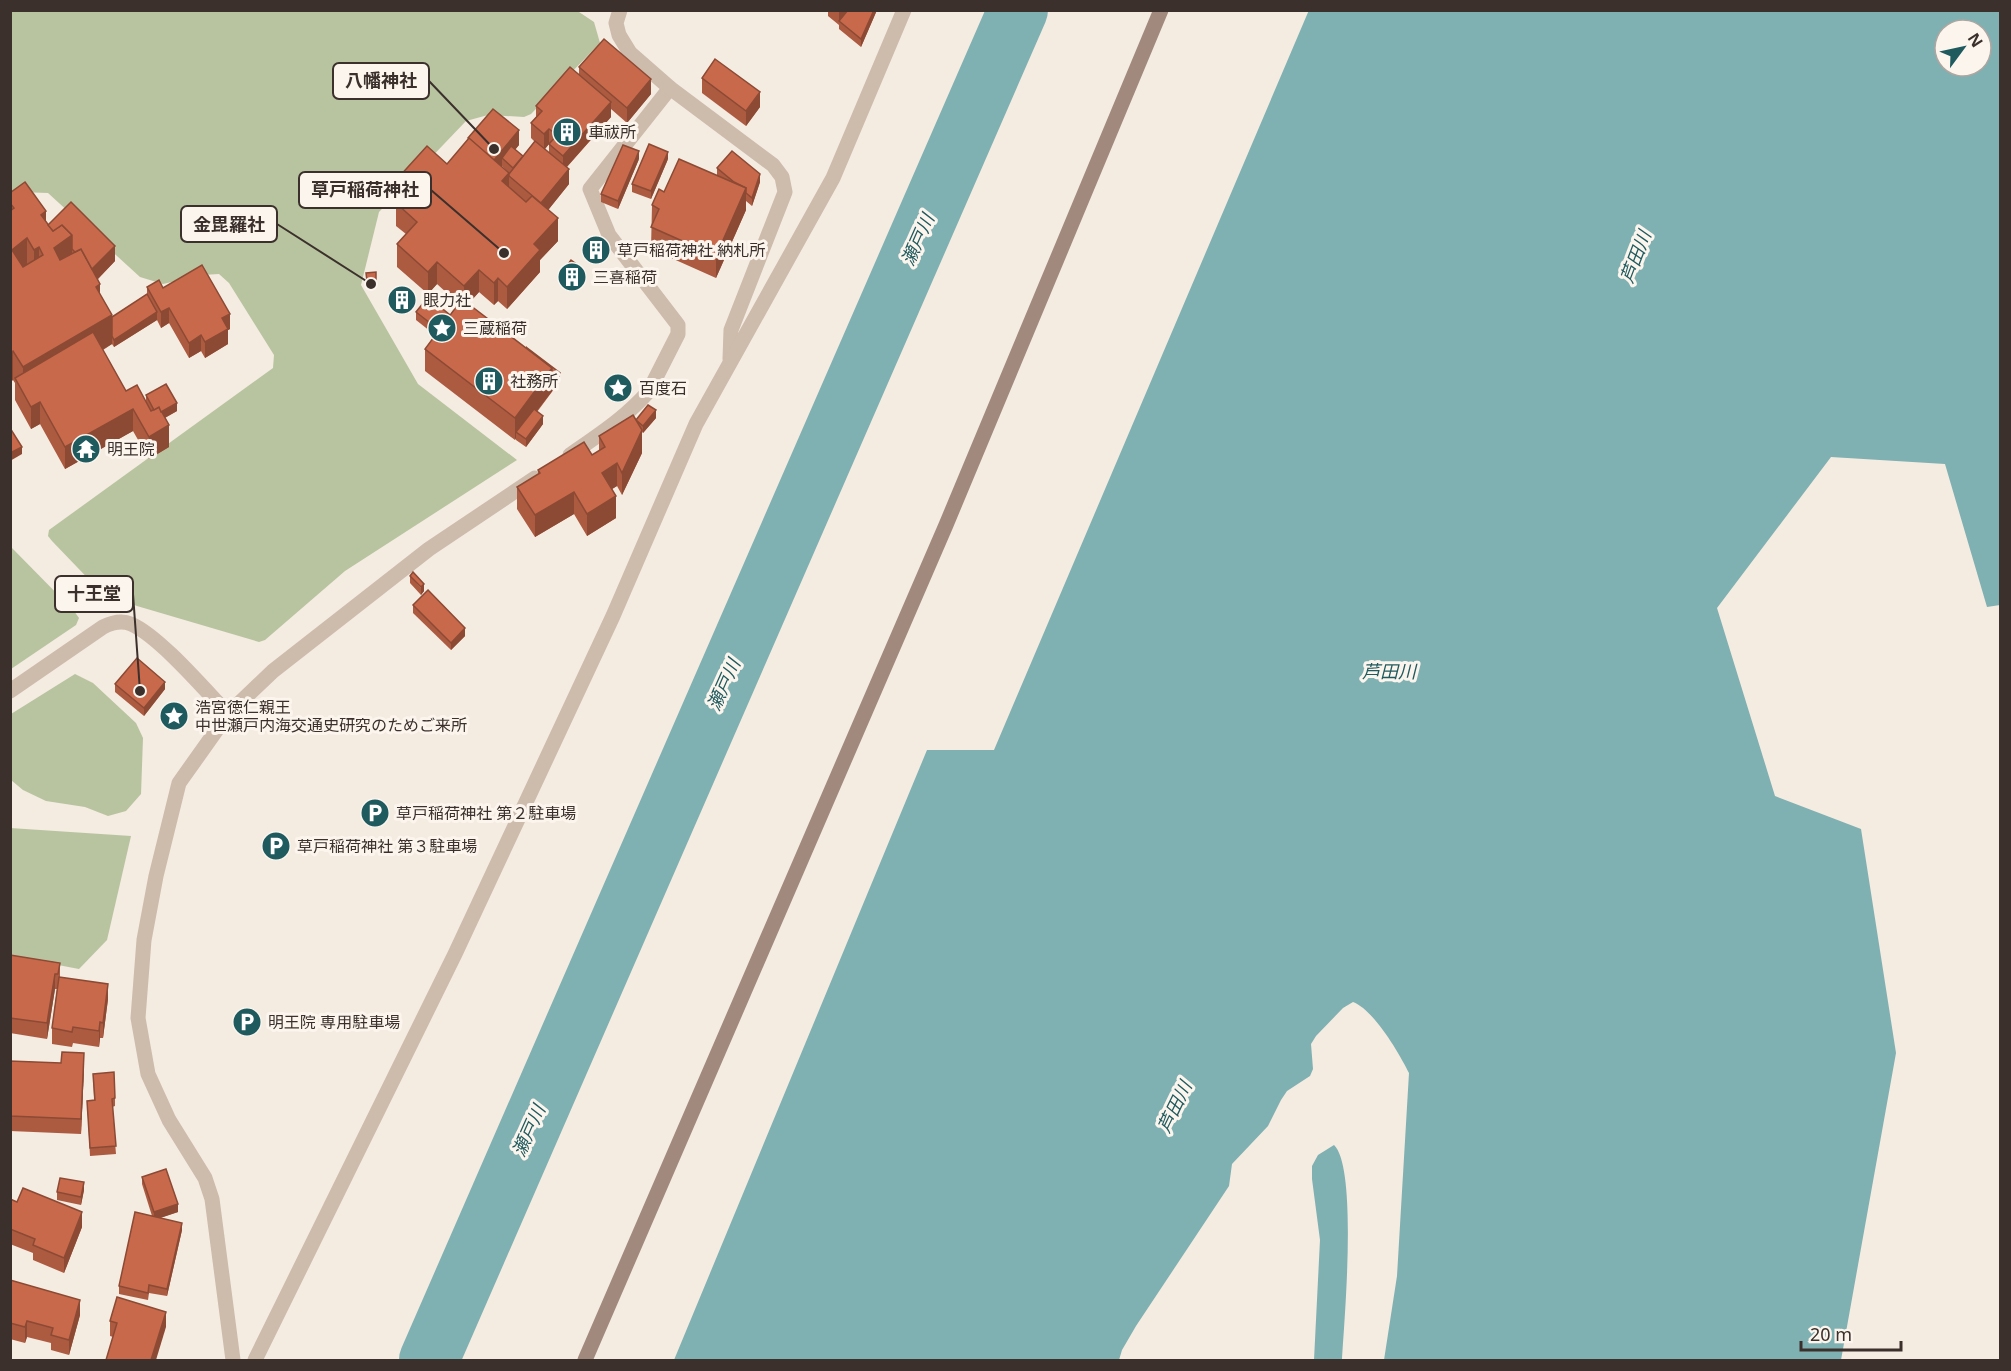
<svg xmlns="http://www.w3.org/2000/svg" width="2011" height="1371" font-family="'Noto Sans','Noto Sans JP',sans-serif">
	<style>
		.green { fill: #b8c4a0 }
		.water { fill: #7fb0b2; fill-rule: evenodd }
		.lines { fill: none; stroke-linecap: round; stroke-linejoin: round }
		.river { stroke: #7fb0b2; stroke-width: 60 }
		.lane { stroke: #cdbbac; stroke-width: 15 }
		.street { stroke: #cdbbac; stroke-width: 15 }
		.secondary { stroke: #a18a7d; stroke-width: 15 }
		.wall { fill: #ac5a40; fill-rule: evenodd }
		.shaded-wall { fill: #8c4a34 }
		.building { fill: #c8694b; stroke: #8c4a34; stroke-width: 1.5; fill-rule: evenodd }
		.labels { text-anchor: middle; stroke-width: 6; stroke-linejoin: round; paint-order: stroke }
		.poi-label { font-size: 16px; fill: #3b302b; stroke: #fbf5ee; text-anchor: start }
		.water-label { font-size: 18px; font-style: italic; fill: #1f5a5e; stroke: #fbf5ee }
		.leader { fill: none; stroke: #3b302b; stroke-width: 2 }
		.callout-dot { fill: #3b302b; stroke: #fbf5ee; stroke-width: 2 }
		.callout { fill: #fbf5ee; stroke: #3b302b; stroke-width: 2 }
		.callout-label { font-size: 18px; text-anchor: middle; font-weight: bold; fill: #3b302b }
	</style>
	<rect width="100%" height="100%" fill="#f4ebe1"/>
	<!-- green -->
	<g class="green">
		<path d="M576 10 594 22 600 43 531 114 524 117 488 115 466 121 379 212 361 285 418 384 517 460 345 571 265 640 259 642 137 606 101 592 52 541 48 536 49 530 273 368 274 355 229 283 219 274 202 275 163 284 140 277 48 193 19 192 11 197V11Z"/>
		<path d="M10 546 74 611 79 618 76 625 11 669Z"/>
		<path d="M75 674 93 683 136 723 143 738 141 794 126 811 108 816 85 807 46 801 23 790 11 780V714Z"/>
		<path d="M10 828 131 836 107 940 79 969 11 956Z"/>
	</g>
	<!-- water -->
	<g class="water">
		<path d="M1309 10 2000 11V605L1987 607 1945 464 1831 457 1717 608 1775 796 1861 829 1896 1053 1841 1360H1384L1397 1276 1409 1073C1399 1053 1374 1010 1353 1002L1343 1008 1316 1036 1311 1044 1313 1069 1310 1076 1287 1091 1281 1100 1268 1126 1232 1164 1229 1186 1136 1326 1122 1350 1119 1360H674L927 750H994ZM1945 30H1981V66H1945Z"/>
		<path d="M1334 1145C1358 1168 1344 1323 1342 1360H1314L1320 1240 1312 1179V1166L1318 1155Z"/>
	</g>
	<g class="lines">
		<!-- river -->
		<path class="river" d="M429 1360 1018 10"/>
		<!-- lane -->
		<g class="lane">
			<path d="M649 391 678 334V325L609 235 590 189 670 88"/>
			<path d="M10 691 103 627C111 623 122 620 131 624 159 636 205 690 228 714"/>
		</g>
		<!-- street -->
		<g class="street">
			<path d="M620 10 616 23 619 35 630 53 670 88 773 165 782 177 785 192 731 330 730 359"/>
			<path d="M570 455C600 434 624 419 649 391"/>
			<path d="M233 1360 212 1199 205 1178 169 1120 148 1074 138 1018 144 940 156 876 179 783 228 714 273 671 429 549 535 478"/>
			<path d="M255 1360 455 954 613 616 696 424 833 178 904 10"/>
		</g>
		<!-- secondary -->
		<path class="secondary" d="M585 1360 946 525 1161 10"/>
	</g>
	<!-- wall -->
	<g class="wall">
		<path d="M826 10H877L861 47 839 29V25L828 16V12Z"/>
		<path d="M579 67 651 94 627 123 611 109V117L567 167 569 184 548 210 558 241 540 260V272L507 309 498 301 494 305 479 292 468 304 560 381 537 412 543 424 526 447 516 440V438L515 440 425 371V349L435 335 416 320V312L450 315 459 304 437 284 428 294 397 267V244L406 234 396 226V203L399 201 398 178 447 164 468 140V138L519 145 515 150 523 156 535 142 531 138V123L536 117V106L579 75ZM549 144V153L545 149ZM502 166 509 173V174L501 167Z"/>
		<path d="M702 78 760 107 746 126 702 93Z"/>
		<path d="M639 159 618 209 601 202V194Z"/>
		<path d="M668 159 651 199 632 192V184Z"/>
		<path d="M717 168 760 182 752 206 746 201V210L716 278 651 249 652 205 664 192 717 175Z"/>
		<path d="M10 193 46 222 48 225 115 261 98 279 100 295 112 317 147 294V287L163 288 230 329 228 330V344L205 358 201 351 189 358 169 323 161 328 157 320 114 347 112 344 103 350 126 391 146 402V395L177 411 165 418 169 447 149 459 133 431 65 469 40 424 31 429 15 400V383L13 380 10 382Z"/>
		<path d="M590 242 601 250 597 255 590 250Z"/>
		<path d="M563 271 582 276 573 286 563 278Z"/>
		<path d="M366 273 376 280V288L367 289Z"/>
		<path d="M396 290 408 303 400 306 396 298Z"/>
		<path d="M656 418 643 433 642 432V453L622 495 617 486 612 489 616 518 587 536 574 514 535 537 517 509V487L538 474V470L592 455 599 451V436L636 420Z"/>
		<path d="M410 576 424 591 421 595 410 583Z"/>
		<path d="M413 605 465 636 451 650 413 613Z"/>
		<path d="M115 684 165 689 144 716 115 692Z"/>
		<path d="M10 955 60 963V977L108 999 103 1038H100L99 1047 73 1043 72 1047 52 1044V1028L57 989H55L47 1039 10 1033Z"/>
		<path d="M10 1061 61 1063 84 1068 81 1134 10 1131Z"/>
		<path d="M93 1074 115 1098V1106L112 1107 116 1154 90 1156 87 1101 94 1100Z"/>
		<path d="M142 1177 178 1212 160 1218 182 1230 167 1296 149 1293 148 1300 119 1294V1286L152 1216 142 1184Z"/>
		<path d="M84 1190 81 1205 57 1200V1192Z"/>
		<path d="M10 1199 82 1227 64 1273 33 1260V1253L10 1244Z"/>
		<path d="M10 1280 80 1315 69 1355 51 1350V1343L27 1337 25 1343 10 1339Z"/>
		<path d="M110 1321 166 1327 113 1337 110 1336Z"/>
	</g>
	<!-- shaded-wall -->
	<g class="shaded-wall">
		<path d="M839 10H851L839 21V25Z"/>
		<path d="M874 10H877L861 47V39Z"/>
		<path d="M651 79V94L627 123V108Z"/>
		<path d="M760 92V107L746 126V111Z"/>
		<path d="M611 102V117L563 171V156Z"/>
		<path d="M549 129V144L544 150V134Z"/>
		<path d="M519 130V145L505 161 502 158V166L494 175V160Z"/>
		<path d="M639 151V159L618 209V201Z"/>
		<path d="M668 152V159L651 199V191Z"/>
		<path d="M569 169V184L541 219V203Z"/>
		<path d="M509 173V196L502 181Z"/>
		<path d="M760 174V182L752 206V198Z"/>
		<path d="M746 188V210L716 278V256Z"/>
		<path d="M46 211V240L41 215Z"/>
		<path d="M558 218V241L540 260V272L507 309V287L534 244Z"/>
		<path d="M72 235V264L54 277V248Z"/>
		<path d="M27 238V267L12 279V250Z"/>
		<path d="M601 242V250L597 255V248Z"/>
		<path d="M115 246V261L92 285V269Z"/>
		<path d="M39 247V276L34 279V250Z"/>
		<path d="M437 262V284L428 294V272Z"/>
		<path d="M582 268V276L573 286V279Z"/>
		<path d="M479 270V292L464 309V286Z"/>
		<path d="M498 278V301L494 305V283Z"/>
		<path d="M100 284V313L96 287Z"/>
		<path d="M408 295V303L400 306V299Z"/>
		<path d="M169 308V323L161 328V312Z"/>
		<path d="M157 312V320L114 347V340Z"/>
		<path d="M230 314V329L228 330V344L205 358V342L222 318Z"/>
		<path d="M112 315V344L25 395 23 392V367Z"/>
		<path d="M201 335V351L189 358V343Z"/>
		<path d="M13 351V380L10 382V353Z"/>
		<path d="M552 368 560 373V381L519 434 516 432V438L515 440V418Z"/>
		<path d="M40 402V424L31 429V407Z"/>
		<path d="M177 403V411L157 422V414Z"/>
		<path d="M133 409V431L65 469V447Z"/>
		<path d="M656 410V418L643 433V426Z"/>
		<path d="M543 416V424L526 447V439Z"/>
		<path d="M169 425V447L149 459V437Z"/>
		<path d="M642 430V453L622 495V473Z"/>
		<path d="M22 447V454L10 461V453Z"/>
		<path d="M617 463V486L602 495V473Z"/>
		<path d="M574 492V514L535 537V515Z"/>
		<path d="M616 496V518L587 536V514Z"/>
		<path d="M424 584V591L421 595V587Z"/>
		<path d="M465 628V636L451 650V643Z"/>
		<path d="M165 682V689L144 716V708Z"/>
		<path d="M55 974V989L47 1039V1023Z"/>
		<path d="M108 984V999L103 1038V1023Z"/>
		<path d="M100 1022V1038L99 1047V1031Z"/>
		<path d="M84 1053V1068L81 1134V1119Z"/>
		<path d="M84 1182V1190L81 1205V1197Z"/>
		<path d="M178 1204V1212L154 1220V1212Z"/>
		<path d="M82 1212V1227L64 1273V1258Z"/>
		<path d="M182 1223V1230L167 1296V1289Z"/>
		<path d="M80 1300V1315L69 1355V1340Z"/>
		<path d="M166 1312V1327L156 1360H151Z"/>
		<path d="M27 1321V1337L25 1343V1327Z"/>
	</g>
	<!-- building -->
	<g class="building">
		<path d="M848 10H874L861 39 839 21Z"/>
		<path d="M604 39 651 79 627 108 579 67Z"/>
		<path d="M715 59 760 92 746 111 702 78Z"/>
		<path d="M570 67 611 102 563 156 549 144 557 135 549 129 544 134 531 123 542 111 536 106Z"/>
		<path d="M493 109 519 130 494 160 468 138Z"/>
		<path d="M469 138 509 173 502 181 526 202 532 196 558 218 534 244 540 250 507 287 498 278 494 283 479 270 464 286 437 262 428 272 397 244 417 222 396 203 410 188 398 178 427 146 447 164Z"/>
		<path d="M535 141 569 169 541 203 509 176V174Z"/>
		<path d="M649 144 668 152 651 191 632 184Z"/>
		<path d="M623 145 639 151 618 201 601 194Z"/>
		<path d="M511 146 523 156 513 168 502 158Z"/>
		<path d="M732 151 760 174 752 198 746 193V188L734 182 717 168Z"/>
		<path d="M679 159 746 188 716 256 651 227 659 209 652 205 659 189 664 192Z"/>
		<path d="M25 182 46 211 41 215 53 231 62 225 72 235 54 248 60 260 81 249 100 284 96 287 112 315 23 367 13 351 10 353V211L14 208 10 203V193ZM27 238 34 250 39 247 43 255 23 267 12 250Z"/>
		<path d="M71 202 115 246 92 269 81 249 75 252 72 249V235L62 225 53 231 48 225Z"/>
		<path d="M594 237 601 242 597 248 590 242Z"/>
		<path d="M571 260 582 268 573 279 563 271Z"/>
		<path d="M202 265 230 314 222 318 228 329 205 342 201 335 189 343 169 308 161 312 147 287 159 280 163 288Z"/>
		<path d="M376 272V280L367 281 366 273Z"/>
		<path d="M405 287 408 295 400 299 396 290Z"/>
		<path d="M147 294 157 312 114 340 112 336V317Z"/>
		<path d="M428 297 450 315 439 330 416 312Z"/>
		<path d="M462 299 552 368 515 418 425 349Z"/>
		<path d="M93 332 126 391 137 385 151 411 159 407 169 425 149 437 133 409 65 447 40 402 31 407 15 378Z"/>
		<path d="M526 347 560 373 552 383V368Z"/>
		<path d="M166 384 177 403 161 412 159 407 154 410 146 395Z"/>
		<path d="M648 405 656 410 643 426 636 420Z"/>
		<path d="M534 409 543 416 526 439 516 432Z"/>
		<path d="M633 415 642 430 622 473 617 463 602 473 616 496 587 514 574 492 535 515 517 487 540 473 538 470 584 442 592 455 605 447 599 436Z"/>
		<path d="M10 428 22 447 10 453Z"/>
		<path d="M413 572 424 584 421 587 410 576Z"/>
		<path d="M428 590 465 628 451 643 413 605Z"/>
		<path d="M137 658 165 682 144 708 115 684Z"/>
		<path d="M10 955 60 963 58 974H55L47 1023 10 1018Z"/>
		<path d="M59 977 108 984 103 1023 100 1022 99 1031 73 1027 72 1032 52 1028Z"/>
		<path d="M62 1052 84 1053 81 1119 10 1116V1061L61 1063Z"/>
		<path d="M114 1072 115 1098 112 1099 116 1146 90 1148 87 1101 95 1100 93 1074Z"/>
		<path d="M166 1169 178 1204 154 1212 142 1177Z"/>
		<path d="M60 1178 84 1182 81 1197 57 1192Z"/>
		<path d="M23 1188 82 1212 64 1258 33 1245 35 1239 10 1229V1199L17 1202Z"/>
		<path d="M135 1212 182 1223 167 1289 149 1285 148 1293 119 1286Z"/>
		<path d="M10 1280 80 1300 69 1340 51 1335 53 1328 27 1321 25 1327 10 1323Z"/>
		<path d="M117 1297 166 1312 151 1360H106L117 1323 110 1321Z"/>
	</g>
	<!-- icons -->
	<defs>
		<g id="building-disc" transform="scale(1.5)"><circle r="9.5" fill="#1f5a5e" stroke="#fbf5ee"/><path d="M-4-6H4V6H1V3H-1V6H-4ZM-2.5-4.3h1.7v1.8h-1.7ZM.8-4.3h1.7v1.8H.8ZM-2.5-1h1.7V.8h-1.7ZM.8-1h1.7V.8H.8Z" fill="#fff"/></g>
		<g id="sight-disc" transform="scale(1.5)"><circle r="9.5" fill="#1f5a5e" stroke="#fbf5ee"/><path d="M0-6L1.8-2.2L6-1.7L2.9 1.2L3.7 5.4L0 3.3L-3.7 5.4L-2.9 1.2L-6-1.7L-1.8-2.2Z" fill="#fff"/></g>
		<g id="temple-disc" transform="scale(1.5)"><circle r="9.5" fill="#1f5a5e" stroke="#fbf5ee"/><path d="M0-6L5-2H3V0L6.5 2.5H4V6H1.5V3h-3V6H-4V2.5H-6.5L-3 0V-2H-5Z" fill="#fff"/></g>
		<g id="parking-disc" transform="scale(1.5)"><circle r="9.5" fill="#1f5a5e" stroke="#fbf5ee"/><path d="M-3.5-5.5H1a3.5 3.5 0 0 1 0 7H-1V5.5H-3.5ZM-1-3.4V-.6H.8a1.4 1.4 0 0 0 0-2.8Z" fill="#fff"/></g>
	</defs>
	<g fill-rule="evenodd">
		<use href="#building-disc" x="567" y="132"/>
		<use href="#building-disc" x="596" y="250"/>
		<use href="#building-disc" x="572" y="277"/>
		<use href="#building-disc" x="402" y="300"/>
		<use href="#sight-disc" x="442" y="328"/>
		<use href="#building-disc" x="489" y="381"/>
		<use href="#sight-disc" x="618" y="388"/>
		<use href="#temple-disc" x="86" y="449"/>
		<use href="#sight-disc" x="174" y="716"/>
		<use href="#parking-disc" x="375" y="813"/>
		<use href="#parking-disc" x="276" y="846"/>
		<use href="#parking-disc" x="247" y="1022"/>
	</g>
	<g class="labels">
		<!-- poi labels -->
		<g class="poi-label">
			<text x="588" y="138">車祓所</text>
			<text x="617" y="256">草戸稲荷神社 納札所</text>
			<text x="593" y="283">三喜稲荷</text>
			<text x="423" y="306">眼力社</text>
			<text x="463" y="334">三蔵稲荷</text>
			<text x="510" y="387">社務所</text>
			<text x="639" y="394">百度石</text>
			<text x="107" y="455">明王院</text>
			<text x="195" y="713">浩宮徳仁親王<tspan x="195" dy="18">中世瀬戸内海交通史研究のためご来所</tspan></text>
			<text x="396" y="819">草戸稲荷神社 第２駐車場</text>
			<text x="297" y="852">草戸稲荷神社 第３駐車場</text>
			<text x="268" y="1028">明王院 専用駐車場</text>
		</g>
		<!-- water labels -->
		<g class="water-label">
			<text transform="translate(918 240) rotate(-66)" y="6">瀬戸川</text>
			<text transform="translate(1636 257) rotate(-69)" y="6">芦田川</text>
			<text x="1389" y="678">芦田川</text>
			<text transform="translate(724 685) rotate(-66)" y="6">瀬戸川</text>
			<text transform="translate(1175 1107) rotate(-64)" y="6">芦田川</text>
			<text transform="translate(529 1131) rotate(-66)" y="6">瀬戸川</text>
		</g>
	</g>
	<!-- callouts -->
	<path class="leader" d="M494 149L429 81M504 253L431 190M371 284L277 224M140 691L133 594"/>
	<g class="callout-dot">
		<circle cx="494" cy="149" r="6"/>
		<circle cx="504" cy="253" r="6"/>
		<circle cx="371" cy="284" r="6"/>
		<circle cx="140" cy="691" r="6"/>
	</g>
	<g class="callout">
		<rect x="333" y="63" width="96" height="36" rx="6"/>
		<rect x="299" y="172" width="132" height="36" rx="6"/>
		<rect x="181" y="206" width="96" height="36" rx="6"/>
		<rect x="55" y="576" width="78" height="36" rx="6"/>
	</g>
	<g class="callout-label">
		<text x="381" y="87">八幡神社</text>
		<text x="365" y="196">草戸稲荷神社</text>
		<text x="229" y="231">金毘羅社</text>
		<text x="94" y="600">十王堂</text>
	</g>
	<!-- border -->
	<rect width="2011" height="1371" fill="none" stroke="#3b302b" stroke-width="24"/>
	<!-- north arrow -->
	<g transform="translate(1963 48) rotate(57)"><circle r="28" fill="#fbf5ee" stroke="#aea6a0" stroke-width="1.5"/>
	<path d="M0-4.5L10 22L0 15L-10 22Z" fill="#1f5a5e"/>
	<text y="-9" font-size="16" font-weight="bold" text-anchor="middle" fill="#3b302b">N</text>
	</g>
	<!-- scale -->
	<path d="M1801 1341v9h100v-9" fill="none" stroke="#3b302b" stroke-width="3"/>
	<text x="1810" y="1341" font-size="18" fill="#3b302b" stroke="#fbf5ee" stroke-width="4.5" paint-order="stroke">20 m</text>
</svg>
